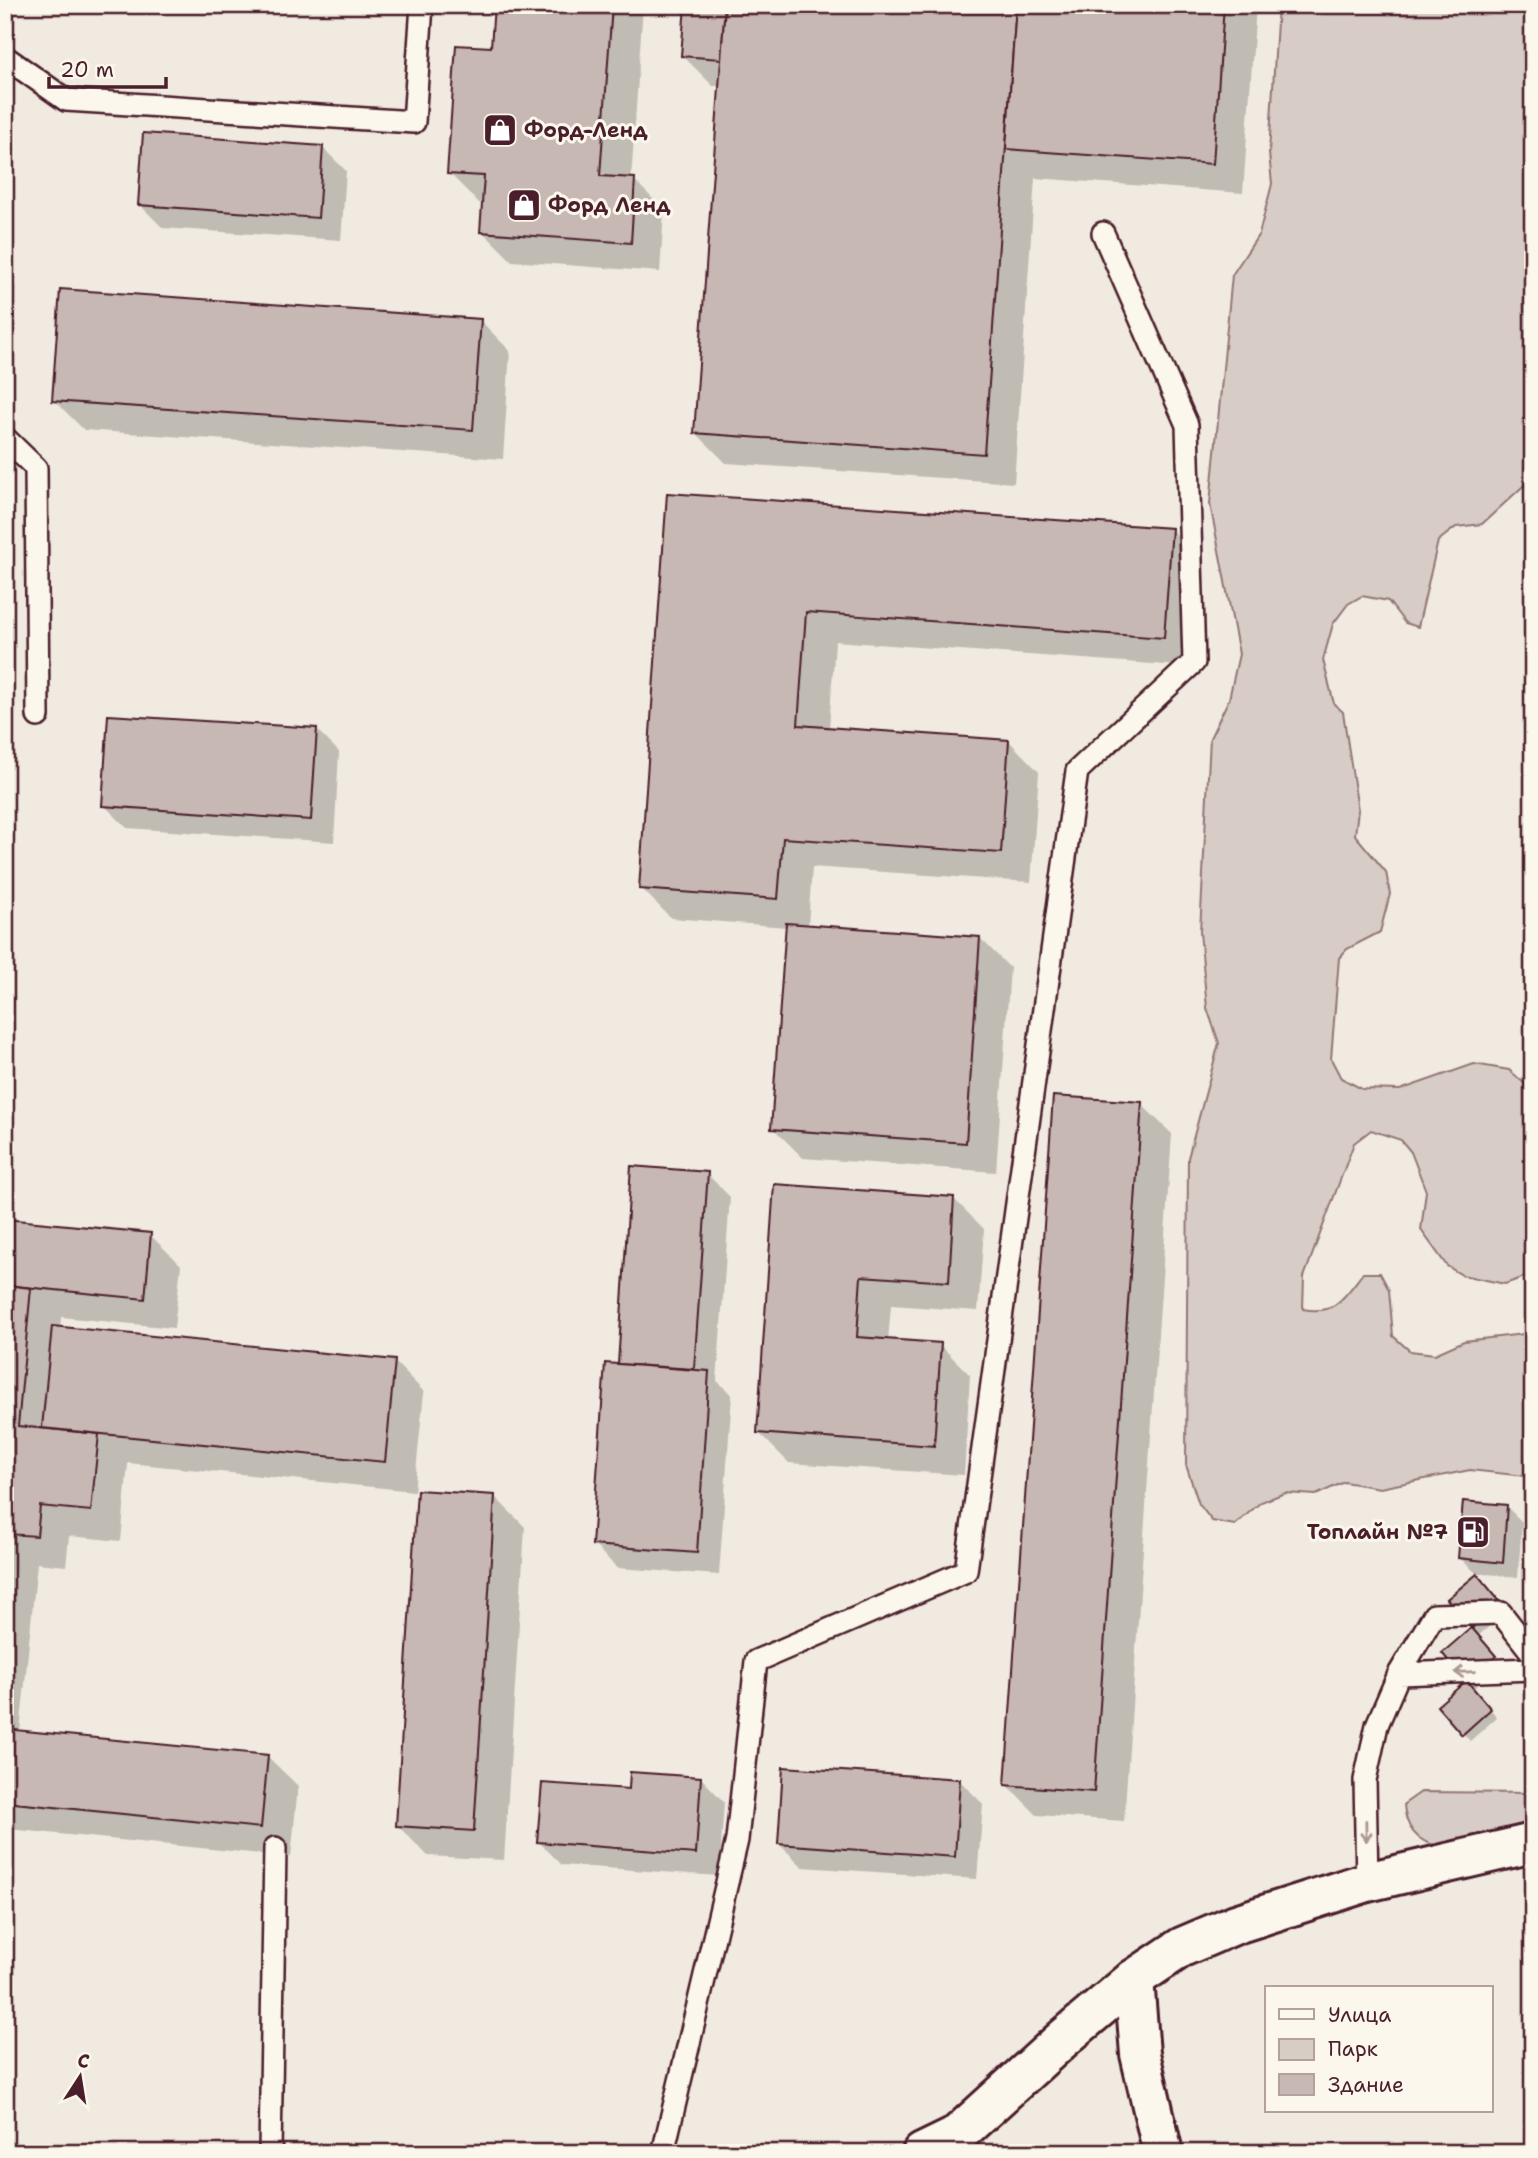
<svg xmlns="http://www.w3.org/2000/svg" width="1538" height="2158" font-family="'Shantell Sans',sans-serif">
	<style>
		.green { fill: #d8ccc6; stroke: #917678; stroke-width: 2 }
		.shadow { fill: #0003 }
		.building { fill: #c8b8b3; stroke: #4a1f2b; stroke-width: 2 }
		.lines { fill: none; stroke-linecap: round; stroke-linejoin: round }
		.lane-casing { stroke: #4a1f2b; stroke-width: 26 }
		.street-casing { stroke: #4a1f2b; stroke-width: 44 }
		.lane { stroke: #fbf7ec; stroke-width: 21 }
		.street { stroke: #fbf7ec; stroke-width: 38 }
		.oneway { stroke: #ab9695 }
		.labels { text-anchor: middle; stroke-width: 6; stroke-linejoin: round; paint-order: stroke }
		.poi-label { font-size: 21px; font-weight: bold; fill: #4a1f2b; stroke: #fbf7ec; text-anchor: start }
	</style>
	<rect width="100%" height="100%" fill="#f0eae0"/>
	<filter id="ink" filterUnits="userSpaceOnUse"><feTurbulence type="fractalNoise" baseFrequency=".0143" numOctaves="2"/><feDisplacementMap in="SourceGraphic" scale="14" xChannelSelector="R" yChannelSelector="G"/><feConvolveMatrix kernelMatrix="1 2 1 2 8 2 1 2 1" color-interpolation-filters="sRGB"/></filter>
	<g filter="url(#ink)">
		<!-- green -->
		<g class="green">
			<path d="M1278 5H1533V477L1482 524 1456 527 1438 541 1418 627 1405 623 1388 601 1362 596 1348 604 1333 624 1323 660 1334 704 1343 712 1358 810 1355 835 1386 872 1390 894 1380 932 1347 949 1339 958 1331 1059 1341 1078 1362 1089 1400 1090 1474 1064 1509 1070 1533 1091V1274L1505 1284 1462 1275 1447 1266 1421 1230 1426 1191 1411 1152 1401 1140 1371 1130 1354 1143 1304 1277 1303 1309C1335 1316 1345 1296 1363 1273H1380L1389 1290 1393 1336 1410 1351 1435 1354 1464 1341 1524 1334 1533 1335V1477L1470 1470 1380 1488 1344 1482 1316 1495 1285 1493 1261 1502 1235 1525 1212 1521 1199 1504 1186 1465 1188 1158 1219 1043 1207 1008 1200 932 1210 738 1229 699 1239 654 1210 504 1232 275 1259 234 1272 184 1269 153Z"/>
			<path d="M1421 1792 1533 1793V1826C1515 1830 1453 1848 1440 1846 1416 1843 1405 1826 1404 1804Z"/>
		</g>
		<!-- shadow -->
		<g class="shadow">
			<path d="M496 5H643L631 180H634L664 210 660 272 512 261 482 231 484 204 479 203 449 173 493 49Z"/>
			<path d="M687 5H1256L1243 193 1035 178 1014 483 726 463 696 433 721 86H713L683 56Z"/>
			<path d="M323 148 346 171 341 240 163 228 139 204Z"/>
			<path d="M480 320 510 351 503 459 84 430 54 400Z"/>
			<path d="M668 494 1172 530 1202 560 1194 667 835 641 829 729 1009 741 1039 772 1031 882 812 867 808 926 980 938 1010 968 996 1172 803 1158 773 1128 787 927 671 918 641 888Z"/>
			<path d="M316 729 339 752 334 842 127 828 104 805Z"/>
			<path d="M1141 1104 1172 1134 1124 1821 1037 1815 1007 1785Z"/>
			<path d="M633 1168 707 1174 730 1197 717 1381 732 1395 719 1575 617 1568 594 1545 619 1366Z"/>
			<path d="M776 1186 954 1199 984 1229 978 1311 891 1305 888 1341 940 1345 970 1375 964 1475 789 1463 759 1433Z"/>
			<path d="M5 1221 150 1235 181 1265 174 1328 61 1317 60 1329 394 1361 424 1392 414 1491 128 1463 121 1541 69 1536 66 1566 37 1563 20 1732 267 1756 298 1786 291 1857 8 1829 5 1826Z"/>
			<path d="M494 1496 525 1527 504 1860 428 1856 398 1826Z"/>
			<path d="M1507 1507 1522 1522 1518 1577 1476 1573 1460 1558Z"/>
			<path d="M1449 1599 1507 1611 1478 1636 1502 1664 1473 1689 1497 1717 1470 1741 1440 1706 1469 1681 1444 1653 1473 1628Z"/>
			<path d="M701 1778 724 1802 719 1876 562 1865 539 1842 630 1791Z"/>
			<path d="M960 1781 983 1804 977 1879 803 1867 779 1844Z"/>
		</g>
		<!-- building -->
		<g class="building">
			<path d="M494 5H612L600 176 635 178 631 243 480 232 484 176 447 174 456 45 491 47Z"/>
			<path d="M685 5H725L721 59 681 56Z"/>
			<path d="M725 5H1016L984 454 694 433Z"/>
			<path d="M1016 5H1224L1213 164 1006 149Z"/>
			<path d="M143 133 323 146 318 218 138 205Z"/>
			<path d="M60 289 481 319 473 430 52 401Z"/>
			<path d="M667 493 1172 528 1164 638 806 612 798 725 1009 740 1001 853 783 838 778 899 639 889Z"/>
			<path d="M108 715 317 728 311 820 102 806Z"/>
			<path d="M786 923 980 937 966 1143 771 1129Z"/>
			<path d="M1053 1096 1142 1102 1094 1792 1005 1785Z"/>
			<path d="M631 1166 708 1172 694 1369 618 1364Z"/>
			<path d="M774 1184 954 1197 949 1282 861 1276 857 1337 941 1343 934 1446 757 1433Z"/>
			<path d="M5 1219 151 1233 145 1299 5 1285Z"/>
			<path d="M5 1285 31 1288 18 1426 99 1434 91 1511 40 1506 37 1536 7 1534 5 1552Z"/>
			<path d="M52 1326 395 1360 385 1462 42 1428Z"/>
			<path d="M605 1363 709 1371 697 1553 592 1545Z"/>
			<path d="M417 1490 495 1495 474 1831 396 1826Z"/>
			<path d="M1463 1501 1507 1505 1503 1563 1458 1558Z"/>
			<path d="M1477 1574 1501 1603 1472 1628 1496 1656 1467 1681 1491 1709 1462 1735 1437 1706 1466 1681 1442 1653 1471 1628 1447 1599Z"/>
			<path d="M5 1729 268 1755 261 1828 5 1802Z"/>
			<path d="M783 1767 960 1779 955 1857 778 1844Z"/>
			<path d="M630 1772 701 1777 696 1854 537 1842 542 1783 629 1789Z"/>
		</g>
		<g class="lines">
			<!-- lane casing -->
			<g class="lane-casing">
				<g id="lane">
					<path d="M5 57 66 100 414 122 422 5"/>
					<path d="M5 438 36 468 38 716"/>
					<path d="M1399 1674 1434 1615 1501 1613 1533 1654"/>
					<path d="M1367 1882 1365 1780 1377 1725 1399 1674 1533 1669"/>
					<path d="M270 2153 275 1848"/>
					<path d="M663 2153 737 1840 756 1661 966 1571 1077 771 1194 662 1187 425 1103 233"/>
				</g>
			</g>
			<!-- street casing -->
			<g class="street-casing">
				<g id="street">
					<path d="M1134 1979 1140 2054 1163 2153"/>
					<path d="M922 2153 955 2137 1064 2038 1134 1979 1182 1947 1236 1924 1367 1882 1533 1843"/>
				</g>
			</g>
			<!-- lane -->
			<use href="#lane" class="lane"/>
			<!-- street -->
			<use href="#street" class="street"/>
		</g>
		<!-- one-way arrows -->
		<defs><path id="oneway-shaft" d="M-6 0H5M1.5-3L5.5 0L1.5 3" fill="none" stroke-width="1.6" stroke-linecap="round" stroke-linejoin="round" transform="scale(1.75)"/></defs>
		<g class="oneway">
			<use href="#oneway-shaft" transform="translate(1465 1672) rotate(178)"/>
			<use href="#oneway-shaft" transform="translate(1366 1831) rotate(89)"/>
		</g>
	</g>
	<!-- icons -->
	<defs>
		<g id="shop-square" transform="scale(1.75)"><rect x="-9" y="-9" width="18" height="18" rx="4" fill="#4a1f2b" stroke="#fbf7ec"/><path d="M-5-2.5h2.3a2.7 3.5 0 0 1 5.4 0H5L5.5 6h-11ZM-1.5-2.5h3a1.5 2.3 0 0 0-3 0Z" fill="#fff"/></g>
		<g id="fuel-square" transform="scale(1.75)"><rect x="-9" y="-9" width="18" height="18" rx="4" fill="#4a1f2b" stroke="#fbf7ec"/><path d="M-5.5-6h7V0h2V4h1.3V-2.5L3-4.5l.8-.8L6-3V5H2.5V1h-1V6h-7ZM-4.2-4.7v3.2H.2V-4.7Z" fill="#fff"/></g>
	</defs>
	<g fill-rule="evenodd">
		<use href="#shop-square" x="500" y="130"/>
		<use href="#shop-square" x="524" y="205"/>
		<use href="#fuel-square" x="1473" y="1532"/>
	</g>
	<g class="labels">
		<!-- poi labels -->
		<g class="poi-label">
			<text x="524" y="137">Форд-Ленд</text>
			<text x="548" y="212">Форд Ленд</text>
			<text x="1448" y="1539" text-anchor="end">Топлайн №7</text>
		</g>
	</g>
	<!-- margin -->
	<rect width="1538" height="2158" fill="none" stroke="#fbf7ec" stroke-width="28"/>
	<rect x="14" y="14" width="1510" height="2130" fill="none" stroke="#4a1f2b" stroke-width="2.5" filter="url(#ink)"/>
	<!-- legend -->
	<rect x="1265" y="1986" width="228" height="126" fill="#fbf7ec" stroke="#b4a19f" stroke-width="2"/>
	<rect x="1279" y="2009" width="35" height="10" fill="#fbf7ec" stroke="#b4a19f" stroke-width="2"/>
	<text x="1328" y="2022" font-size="21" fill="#4a1f2b">Улица</text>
	<rect x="1279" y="2039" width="35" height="21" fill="#d8ccc6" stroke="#b4a19f" stroke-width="2"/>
	<text x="1328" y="2056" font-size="21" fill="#4a1f2b">Парк</text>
	<rect x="1279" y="2074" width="35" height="21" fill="#c8b8b3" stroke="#b4a19f" stroke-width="2"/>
	<text x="1328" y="2092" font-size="21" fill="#4a1f2b">Здание</text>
	<!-- north arrow -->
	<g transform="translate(80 2077) rotate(12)" stroke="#fbf7ec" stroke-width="5" paint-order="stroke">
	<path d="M0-5L12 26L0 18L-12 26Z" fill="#4a1f2b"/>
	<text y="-10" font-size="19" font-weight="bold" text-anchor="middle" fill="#4a1f2b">С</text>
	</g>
	<!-- scale -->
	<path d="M49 77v10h117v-10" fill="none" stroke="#4a1f2b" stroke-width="3.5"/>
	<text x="60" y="77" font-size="21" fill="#4a1f2b" stroke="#fbf7ec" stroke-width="5" paint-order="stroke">20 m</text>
</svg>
